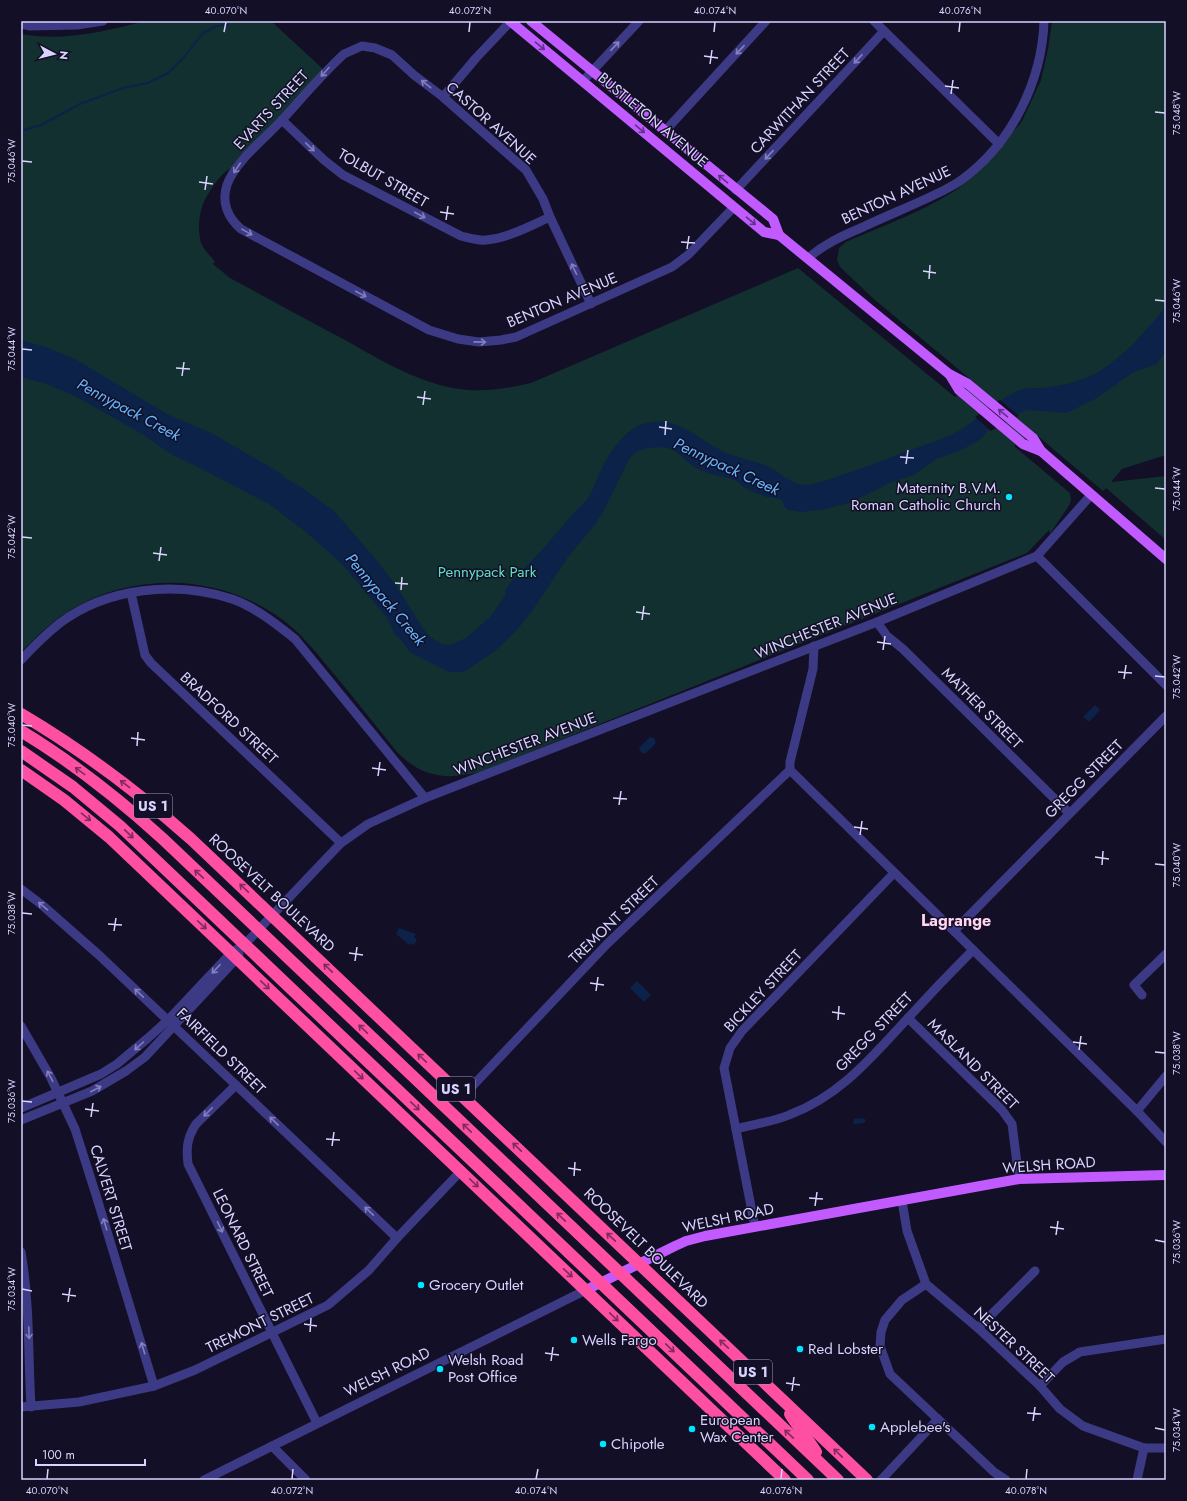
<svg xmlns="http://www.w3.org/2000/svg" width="1187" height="1501" font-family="Jost,sans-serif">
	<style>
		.green { fill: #12302f }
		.water { fill: #0c2248 }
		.pier { fill: #130f26 }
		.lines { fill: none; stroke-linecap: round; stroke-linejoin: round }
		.stream { stroke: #0c2248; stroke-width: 2 }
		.minor { stroke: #3d3a85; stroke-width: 9 }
		.major { stroke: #c25bff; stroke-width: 10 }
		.highway { stroke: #ff4fa3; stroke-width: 12 }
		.oneway { stroke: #623188 }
		.oneway2 { stroke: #837fbc }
		.oneway3 { stroke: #7d2c5e }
		.ticks { fill: none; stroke: #d9d4ff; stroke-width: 1.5 }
		.poi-dot { fill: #00e5ff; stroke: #130f26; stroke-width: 1.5 }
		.labels { text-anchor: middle; stroke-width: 3; stroke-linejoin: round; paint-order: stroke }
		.shield { fill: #130f26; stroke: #9e99be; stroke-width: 1 }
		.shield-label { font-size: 14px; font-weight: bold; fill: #d9d4ff }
		.street-label { font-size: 15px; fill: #d9d4ff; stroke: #130f26 }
		.poi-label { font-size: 15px; fill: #d9d4ff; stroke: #130f26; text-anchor: start }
		.park-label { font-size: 15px; fill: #5fe0c0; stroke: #130f26 }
		.water-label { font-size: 16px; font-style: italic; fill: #62b6ff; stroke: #130f26 }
		.neighbourhood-label { font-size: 16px; font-weight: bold; fill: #ffd6f0; stroke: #130f26 }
		.neatline { fill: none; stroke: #d9d4ff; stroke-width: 1.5 }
		.ticks-label { font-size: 10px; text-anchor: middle; fill: #d9d4ff }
	</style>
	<rect width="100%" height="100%" fill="#130f26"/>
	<!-- green -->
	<path class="green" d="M146 21H271L323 69 232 168C222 170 205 197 202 207 199 217 198 228 200 239 201 247 210 255 215 262L213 264 230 278C269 299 307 320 345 340 379 359 415 381 453 388 480 393 505 389 531 383L798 268 955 397 975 383 875 300 840 267 837 260 839 248 846 242C884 225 926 211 960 187L1020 124 1023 119 1041 80 1048 49 1052 21H1166V455L1122 469 1111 482 1166 476 1165 507 1166 509V540L1106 488 1103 491 1033 432 1014 446 1070 493 1071 499 1070 504 1050 534 1049 530 1027 553 480 772C445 780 423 778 397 752 377 727 358 703 338 679 324 662 310 644 294 629 233 575 141 568 72 609 52 621 37 636 21 652V34C64 42 105 31 146 21Z"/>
	<!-- water -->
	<g class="water">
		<path d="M1166 307V351L1157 364 1134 372 1095 399 1067 413 1026 410 988 430 984 436 978 441 961 450 936 459 914 475 892 482 852 502 826 509 801 512 788 510 785 508 782 500C775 497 770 498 764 496 757 493 747 490 741 485 739 483 737 481 734 480 721 476 707 474 696 468 686 462 679 451 668 448 655 446 637 447 629 459L603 512 594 526 568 557 532 611 517 630 496 650 467 670 461 672H449L411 653 399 638 395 635 387 618 343 565 306 532 269 504 196 466 171 454 144 435 75 396 46 384 21 377V340L46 347 75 359 167 414 213 434 282 474 285 478 301 487 334 511 374 557 397 587 422 627 429 636 441 644 449 645 466 638 491 616 505 596V590L510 583 542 550 578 508C592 499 594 484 601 470 611 451 624 429 646 423 679 414 704 445 732 455 745 460 757 461 769 467 779 472 788 482 800 484 810 486 821 482 830 479 854 471 877 463 900 454 922 445 948 439 968 425 984 414 1004 395 1023 389 1028 387 1035 389 1041 388 1059 386 1081 382 1098 372 1125 356 1146 330 1166 307Z"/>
		<path d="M1095 705 1100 710 1089 722 1083 717Z"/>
		<path d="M650 737 654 738 656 743 645 754 641 752 639 748Z"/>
		<path d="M399 928 416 934 414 937 417 939 414 945 411 943 409 945 396 934Z"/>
		<path d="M637 981 651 995 644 1002 630 988Z"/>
		<path d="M863 1118 866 1120 864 1123 853 1124 854 1119Z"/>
	</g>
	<!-- pier -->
	<path class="pier" d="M1000 400 1019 416 991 431 975 417Z"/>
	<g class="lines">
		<!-- stream -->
		<path class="stream" d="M21 131 41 125 80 104 123 88 148 83 168 73 185 56 203 33 217 26 228 25"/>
		<!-- minor -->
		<g class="minor">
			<path d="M874 21 999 144"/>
			<path d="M21 24 29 26 77 25 103 21"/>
			<path d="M583 81 639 21"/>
			<path d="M443 97 476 58 511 21"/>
			<path d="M282 120 324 160 343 175 461 236C469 238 477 241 486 240 508 238 530 226 550 217"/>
			<path d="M665 131 766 21"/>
			<path d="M736 190 884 31"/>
			<path d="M808 258C826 243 842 236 863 227 886 216 909 207 932 196 943 191 955 185 964 178 1012 142 1042 81 1044 21"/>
			<path d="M591 304 550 217 543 199 526 170 443 97 414 75 392 55 375 48 362 46 344 54C322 74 302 98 281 121 265 138 234 163 227 185 221 202 228 218 241 229L429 330 458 339 479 342 501 340 516 337 672 267 688 255 734 207"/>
			<path d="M1037 556 1166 685"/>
			<path d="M131 593 145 655 151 663 341 843"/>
			<path d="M877 622 887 636 903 649 1069 813"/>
			<path d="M814 646 813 669 790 762V770L1137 1111 1166 1142"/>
			<path d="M21 660C33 647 46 634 60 623 108 587 176 581 232 599 255 607 276 624 295 639L425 798"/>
			<path d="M21 889 42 905 100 956 397 1238"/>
			<path d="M954 931 1166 716"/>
			<path d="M1142 995 1134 985 1166 954"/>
			<path d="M908 1018 1002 1110 1012 1124 1019 1179"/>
			<path d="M21 1026 51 1078 75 1129 96 1195 154 1386"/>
			<path d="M236 1085 196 1124C187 1138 186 1148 188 1164L317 1423"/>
			<path d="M463 1096 607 944 790 770"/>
			<path d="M21 1108 101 1074 117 1064 148 1038 168 1020 231 953 245 944 341 843 368 824 425 798 877 622 1037 556 1091 495"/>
			<path d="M1137 1111 1166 1076"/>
			<path d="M21 1120 92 1091 126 1071 145 1057 237 958 239 954"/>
			<path d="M736 1129C753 1124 773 1122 789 1115 840 1096 872 1057 908 1018 929 995 951 972 973 950"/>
			<path d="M902 1201 907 1231 926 1284 978 1328 1040 1386 1060 1409 1083 1426 1144 1448H1166"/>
			<path d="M755 1227 724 1068 730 1048 742 1031 894 873"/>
			<path d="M21 1252C30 1304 28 1355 31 1407"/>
			<path d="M926 1284 902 1300 885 1320 881 1332 880 1346 890 1374 994 1472 1006 1480"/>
			<path d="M978 1328 1035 1271"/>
			<path d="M1040 1386 1063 1362 1080 1352 1166 1339"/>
			<path d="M21 1407 79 1402 154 1386 195 1370 328 1305 369 1270 397 1238 461 1171"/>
			<path d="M272 1446 306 1480"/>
			<path d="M204 1480 586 1290"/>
			<path d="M881 1480 938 1419"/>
			<path d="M1137 1480 1144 1448"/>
		</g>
		<!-- major -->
		<g class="major">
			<path d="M510 21 764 232 779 235 949 374 968 384 1033 438 1041 451 1166 559"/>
			<path d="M531 21 773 219 779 235"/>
			<path d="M950 375 959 390 1023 444 1041 451"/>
			<path d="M586 1290 675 1246 686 1241 705 1236 1019 1179 1166 1175"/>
		</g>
		<!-- highway -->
		<g class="highway">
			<path d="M21 714C82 750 138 792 191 839L867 1480"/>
			<path d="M21 731C72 762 119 799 163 839L838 1480"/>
			<path d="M21 751 73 787 120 826 808 1480"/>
			<path d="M21 770 64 800 109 837 785 1480"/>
			<path d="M790 1414 816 1452"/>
		</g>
	</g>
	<!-- one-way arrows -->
	<defs><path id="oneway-shaft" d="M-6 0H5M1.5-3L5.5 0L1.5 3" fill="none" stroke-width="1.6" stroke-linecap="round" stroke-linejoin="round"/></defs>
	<g class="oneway">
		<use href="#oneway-shaft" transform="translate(540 46) rotate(40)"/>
		<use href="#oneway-shaft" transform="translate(640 129) rotate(40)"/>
		<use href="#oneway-shaft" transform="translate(723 179) rotate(-140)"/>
		<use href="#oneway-shaft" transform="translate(751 221) rotate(40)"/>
		<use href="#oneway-shaft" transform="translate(1003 413) rotate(-140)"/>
	</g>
	<g class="oneway2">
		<use href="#oneway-shaft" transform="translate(615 46) rotate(-47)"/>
		<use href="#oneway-shaft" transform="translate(740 50) rotate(133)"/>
		<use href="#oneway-shaft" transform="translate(858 59) rotate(133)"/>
		<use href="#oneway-shaft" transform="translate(325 72) rotate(132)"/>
		<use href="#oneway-shaft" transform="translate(426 84) rotate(-142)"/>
		<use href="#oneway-shaft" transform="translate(310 147) rotate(43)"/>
		<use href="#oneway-shaft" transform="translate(769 155) rotate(133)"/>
		<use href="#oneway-shaft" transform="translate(237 168) rotate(124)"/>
		<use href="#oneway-shaft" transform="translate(420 215) rotate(28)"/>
		<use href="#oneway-shaft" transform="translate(247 232) rotate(29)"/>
		<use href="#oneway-shaft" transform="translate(574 269) rotate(-116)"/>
		<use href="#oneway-shaft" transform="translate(361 294) rotate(28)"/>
		<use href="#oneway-shaft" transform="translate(480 342) rotate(1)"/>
		<use href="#oneway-shaft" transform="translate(43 906) rotate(-140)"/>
		<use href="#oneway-shaft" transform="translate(216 969) rotate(133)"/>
		<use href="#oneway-shaft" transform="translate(139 993) rotate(-136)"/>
		<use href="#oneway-shaft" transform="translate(139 1046) rotate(138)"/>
		<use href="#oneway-shaft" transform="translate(50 1076) rotate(-118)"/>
		<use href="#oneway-shaft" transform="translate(96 1089) rotate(-27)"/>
		<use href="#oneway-shaft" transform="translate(208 1112) rotate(135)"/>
		<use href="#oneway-shaft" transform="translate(274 1121) rotate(-136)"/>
		<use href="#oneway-shaft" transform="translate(369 1211) rotate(-136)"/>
		<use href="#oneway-shaft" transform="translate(105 1224) rotate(-107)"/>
		<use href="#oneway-shaft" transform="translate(220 1227) rotate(64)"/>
		<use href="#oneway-shaft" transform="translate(29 1333) rotate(88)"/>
		<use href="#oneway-shaft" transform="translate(143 1348) rotate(-107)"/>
	</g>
	<g class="oneway3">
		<use href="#oneway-shaft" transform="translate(80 771) rotate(-144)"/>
		<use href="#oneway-shaft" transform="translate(125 784) rotate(-143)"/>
		<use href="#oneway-shaft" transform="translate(86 817) rotate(39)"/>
		<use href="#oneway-shaft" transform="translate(129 834) rotate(43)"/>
		<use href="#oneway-shaft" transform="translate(199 874) rotate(-137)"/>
		<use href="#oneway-shaft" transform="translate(244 888) rotate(-136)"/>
		<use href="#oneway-shaft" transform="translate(202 925) rotate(43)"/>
		<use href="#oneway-shaft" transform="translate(328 968) rotate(-136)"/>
		<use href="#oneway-shaft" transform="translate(265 985) rotate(44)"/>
		<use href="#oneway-shaft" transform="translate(363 1029) rotate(-136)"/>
		<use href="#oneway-shaft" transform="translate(422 1058) rotate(-136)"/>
		<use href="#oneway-shaft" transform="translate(359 1075) rotate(44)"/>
		<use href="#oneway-shaft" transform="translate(415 1106) rotate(44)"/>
		<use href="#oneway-shaft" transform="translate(467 1128) rotate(-136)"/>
		<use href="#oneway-shaft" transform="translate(517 1147) rotate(-136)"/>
		<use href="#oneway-shaft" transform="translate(474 1183) rotate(44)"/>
		<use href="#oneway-shaft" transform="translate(561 1217) rotate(-136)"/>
		<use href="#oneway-shaft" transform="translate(611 1237) rotate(-137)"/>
		<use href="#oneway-shaft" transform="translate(568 1273) rotate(43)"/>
		<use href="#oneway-shaft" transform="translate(614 1317) rotate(44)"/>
		<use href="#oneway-shaft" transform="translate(724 1344) rotate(-137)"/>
		<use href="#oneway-shaft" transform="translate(670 1348) rotate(44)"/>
		<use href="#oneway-shaft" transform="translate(789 1434) rotate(-137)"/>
		<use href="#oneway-shaft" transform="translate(838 1453) rotate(-136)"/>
	</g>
	<!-- ticks -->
	<path class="ticks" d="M224 32 226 22M469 32 470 22M714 32 715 22M959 32 960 22M704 56 718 58M710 64 712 50M945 86 959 88M951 94 953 80M1155 112 1165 113M22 161 32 162M199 182 213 184M205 190 207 176M440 212 454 214M446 220 448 206M681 242 695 243M687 249 689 236M923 271 936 273M929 279 930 265M1155 300 1165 301M22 349 32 350M176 368 190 369M182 376 184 362M417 397 431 399M423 405 425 391M659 427 672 429M665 435 666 421M900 457 914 458M906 464 908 450M1155 488 1165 489M22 537 32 538M153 553 167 555M159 561 161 547M395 583 408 584M401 590 402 577M636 612 650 614M642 620 644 606M877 642 891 644M883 650 885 636M1118 672 1132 673M1155 676 1165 677M1124 679 1126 665M22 725 32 726M131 738 145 740M137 746 138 732M372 768 386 770M378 776 380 762M613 798 627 799M619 805 621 791M854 827 868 829M860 835 862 821M1095 857 1109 859M1155 864 1165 865M1102 865 1103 851M22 913 32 914M108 924 122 925M114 931 116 918M349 953 363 955M355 961 357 947M590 983 604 985M596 991 598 977M832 1012 845 1014M838 1020 839 1006M1073 1042 1087 1044M1079 1050 1081 1036M1155 1052 1165 1053M22 1101 32 1102M85 1109 99 1111M91 1117 93 1103M326 1139 340 1140M332 1146 334 1132M568 1168 581 1170M574 1176 575 1162M809 1198 823 1199M815 1206 817 1192M1050 1227 1064 1229M1056 1235 1058 1221M1155 1240 1165 1242M22 1289 32 1291M62 1294 76 1296M68 1302 70 1288M304 1324 317 1326M310 1332 311 1318M545 1353 559 1355M551 1361 553 1347M786 1383 800 1385M792 1391 794 1377M1027 1413 1041 1414M1033 1421 1035 1407M1155 1428 1165 1430M47 1479 48 1469M292 1479 293 1469M536 1479 538 1469M781 1479 782 1469M1026 1479 1027 1469"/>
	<!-- markers -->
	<g class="poi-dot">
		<circle cx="1009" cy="497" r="4"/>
		<circle cx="421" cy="1285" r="4"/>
		<circle cx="574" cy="1340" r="4"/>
		<circle cx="800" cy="1349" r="4"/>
		<circle cx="440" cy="1369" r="4"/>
		<circle cx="872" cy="1427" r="4"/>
		<circle cx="692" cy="1429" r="4"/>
		<circle cx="603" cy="1444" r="4"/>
	</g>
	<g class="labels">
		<!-- shield labels -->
		<g class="shield">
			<rect x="134" y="794" width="38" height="24" rx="3"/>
			<rect x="437" y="1077" width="38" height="24" rx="3"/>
			<rect x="734" y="1360" width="38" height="24" rx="3"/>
		</g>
		<g class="shield-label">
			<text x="153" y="811">US 1</text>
			<text x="456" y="1094">US 1</text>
			<text x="753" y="1377">US 1</text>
		</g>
		<!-- street labels -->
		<g class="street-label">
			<text transform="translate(800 101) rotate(-47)" y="5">CARWITHAN STREET</text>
			<text transform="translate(271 110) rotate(-47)" y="5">EVARTS STREET</text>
			<text transform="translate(653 120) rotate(40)" y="5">BUSTLETON AVENUE</text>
			<text transform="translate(491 123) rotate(42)" y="5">CASTOR AVENUE</text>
			<text transform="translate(383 178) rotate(30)" y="5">TOLBUT STREET</text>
			<text transform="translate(896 195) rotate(-25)" y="5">BENTON AVENUE</text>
			<text transform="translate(562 300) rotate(-23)" y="5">BENTON AVENUE</text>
			<text transform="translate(826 626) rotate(-22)" y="5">WINCHESTER AVENUE</text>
			<text transform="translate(982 708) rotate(45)" y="5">MATHER STREET</text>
			<text transform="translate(229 718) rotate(43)" y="5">BRADFORD STREET</text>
			<text transform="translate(525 744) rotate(-21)" y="5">WINCHESTER AVENUE</text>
			<text transform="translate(1084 779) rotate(-45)" y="5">GREGG STREET</text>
			<text transform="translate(272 893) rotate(43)" y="5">ROOSEVELT BOULEVARD</text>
			<text transform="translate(614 920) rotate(-44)" y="5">TREMONT STREET</text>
			<text transform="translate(763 991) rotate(-47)" y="5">BICKLEY STREET</text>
			<text transform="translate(874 1032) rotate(-46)" y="5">GREGG STREET</text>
			<text transform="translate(221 1051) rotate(44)" y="5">FAIRFIELD STREET</text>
			<text transform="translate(973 1064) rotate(45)" y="5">MASLAND STREET</text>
			<text transform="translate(1049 1165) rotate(-4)" y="5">WELSH ROAD</text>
			<text transform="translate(111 1198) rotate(73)" y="5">CALVERT STREET</text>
			<text transform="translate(728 1218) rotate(-12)" y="5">WELSH ROAD</text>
			<text transform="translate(243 1243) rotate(64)" y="5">LEONARD STREET</text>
			<text transform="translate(646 1248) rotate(44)" y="5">ROOSEVELT BOULEVARD</text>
			<text transform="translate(260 1323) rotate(-26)" y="5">TREMONT STREET</text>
			<text transform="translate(1014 1345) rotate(43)" y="5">NESTER STREET</text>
			<text transform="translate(387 1372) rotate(-26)" y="5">WELSH ROAD</text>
		</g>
		<!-- poi labels -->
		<g class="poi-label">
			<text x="1001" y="493" text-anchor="end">Maternity B.V.M.<tspan x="1001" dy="17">Roman Catholic Church</tspan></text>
			<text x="429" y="1290">Grocery Outlet</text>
			<text x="582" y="1345">Wells Fargo</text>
			<text x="808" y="1354">Red Lobster</text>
			<text x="448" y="1365">Welsh Road<tspan x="448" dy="17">Post Office</tspan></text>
			<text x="700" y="1425">European<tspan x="700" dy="17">Wax Center</tspan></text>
			<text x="880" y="1432">Applebee's</text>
			<text x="611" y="1449">Chipotle</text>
		</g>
		<!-- park labels -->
		<g class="park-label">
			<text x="487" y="577">Pennypack Park</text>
		</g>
		<!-- water labels -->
		<g class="water-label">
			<text transform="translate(129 409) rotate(28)" y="6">Pennypack Creek</text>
			<text transform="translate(727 466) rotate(25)" y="6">Pennypack Creek</text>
			<text transform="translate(386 599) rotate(50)" y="6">Pennypack Creek</text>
		</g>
		<!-- neighbourhood labels -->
		<g class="neighbourhood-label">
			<text x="956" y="926">Lagrange</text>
		</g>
	</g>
	<!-- border -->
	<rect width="1187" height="1501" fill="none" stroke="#130f26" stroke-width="44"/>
	<!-- north arrow -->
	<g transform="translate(54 54) rotate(97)" stroke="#130f26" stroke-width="3" paint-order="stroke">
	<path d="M0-3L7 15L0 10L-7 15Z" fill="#d9d4ff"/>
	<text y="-6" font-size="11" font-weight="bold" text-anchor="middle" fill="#d9d4ff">N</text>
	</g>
	<!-- scale -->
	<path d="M36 1459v6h109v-6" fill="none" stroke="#d9d4ff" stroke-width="2"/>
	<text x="42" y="1459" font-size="12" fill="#d9d4ff" stroke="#130f26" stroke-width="3" paint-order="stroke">100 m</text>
	<rect x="22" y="22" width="1143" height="1457" class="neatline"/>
	<g class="ticks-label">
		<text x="226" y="14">40.070°N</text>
		<text x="470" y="14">40.072°N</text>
		<text x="715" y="14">40.074°N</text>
		<text x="960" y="14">40.076°N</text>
		<text transform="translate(1176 113) rotate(-90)" y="4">75.048°W</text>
		<text transform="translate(11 161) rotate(-90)" y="4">75.046°W</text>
		<text transform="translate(1176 301) rotate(-90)" y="4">75.046°W</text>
		<text transform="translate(11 349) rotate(-90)" y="4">75.044°W</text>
		<text transform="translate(1176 489) rotate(-90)" y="4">75.044°W</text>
		<text transform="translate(11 537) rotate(-90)" y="4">75.042°W</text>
		<text transform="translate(1176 677) rotate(-90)" y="4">75.042°W</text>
		<text transform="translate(11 725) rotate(-90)" y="4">75.040°W</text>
		<text transform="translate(1176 865) rotate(-90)" y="4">75.040°W</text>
		<text transform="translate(11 913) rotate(-90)" y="4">75.038°W</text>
		<text transform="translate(1176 1053) rotate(-90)" y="4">75.038°W</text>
		<text transform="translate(11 1101) rotate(-90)" y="4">75.036°W</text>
		<text transform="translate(1176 1242) rotate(-90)" y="4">75.036°W</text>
		<text transform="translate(11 1289) rotate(-90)" y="4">75.034°W</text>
		<text transform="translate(1176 1430) rotate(-90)" y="4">75.034°W</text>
		<text x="47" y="1494">40.070°N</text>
		<text x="292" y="1494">40.072°N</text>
		<text x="536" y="1494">40.074°N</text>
		<text x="781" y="1494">40.076°N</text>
		<text x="1026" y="1494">40.078°N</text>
	</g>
</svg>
